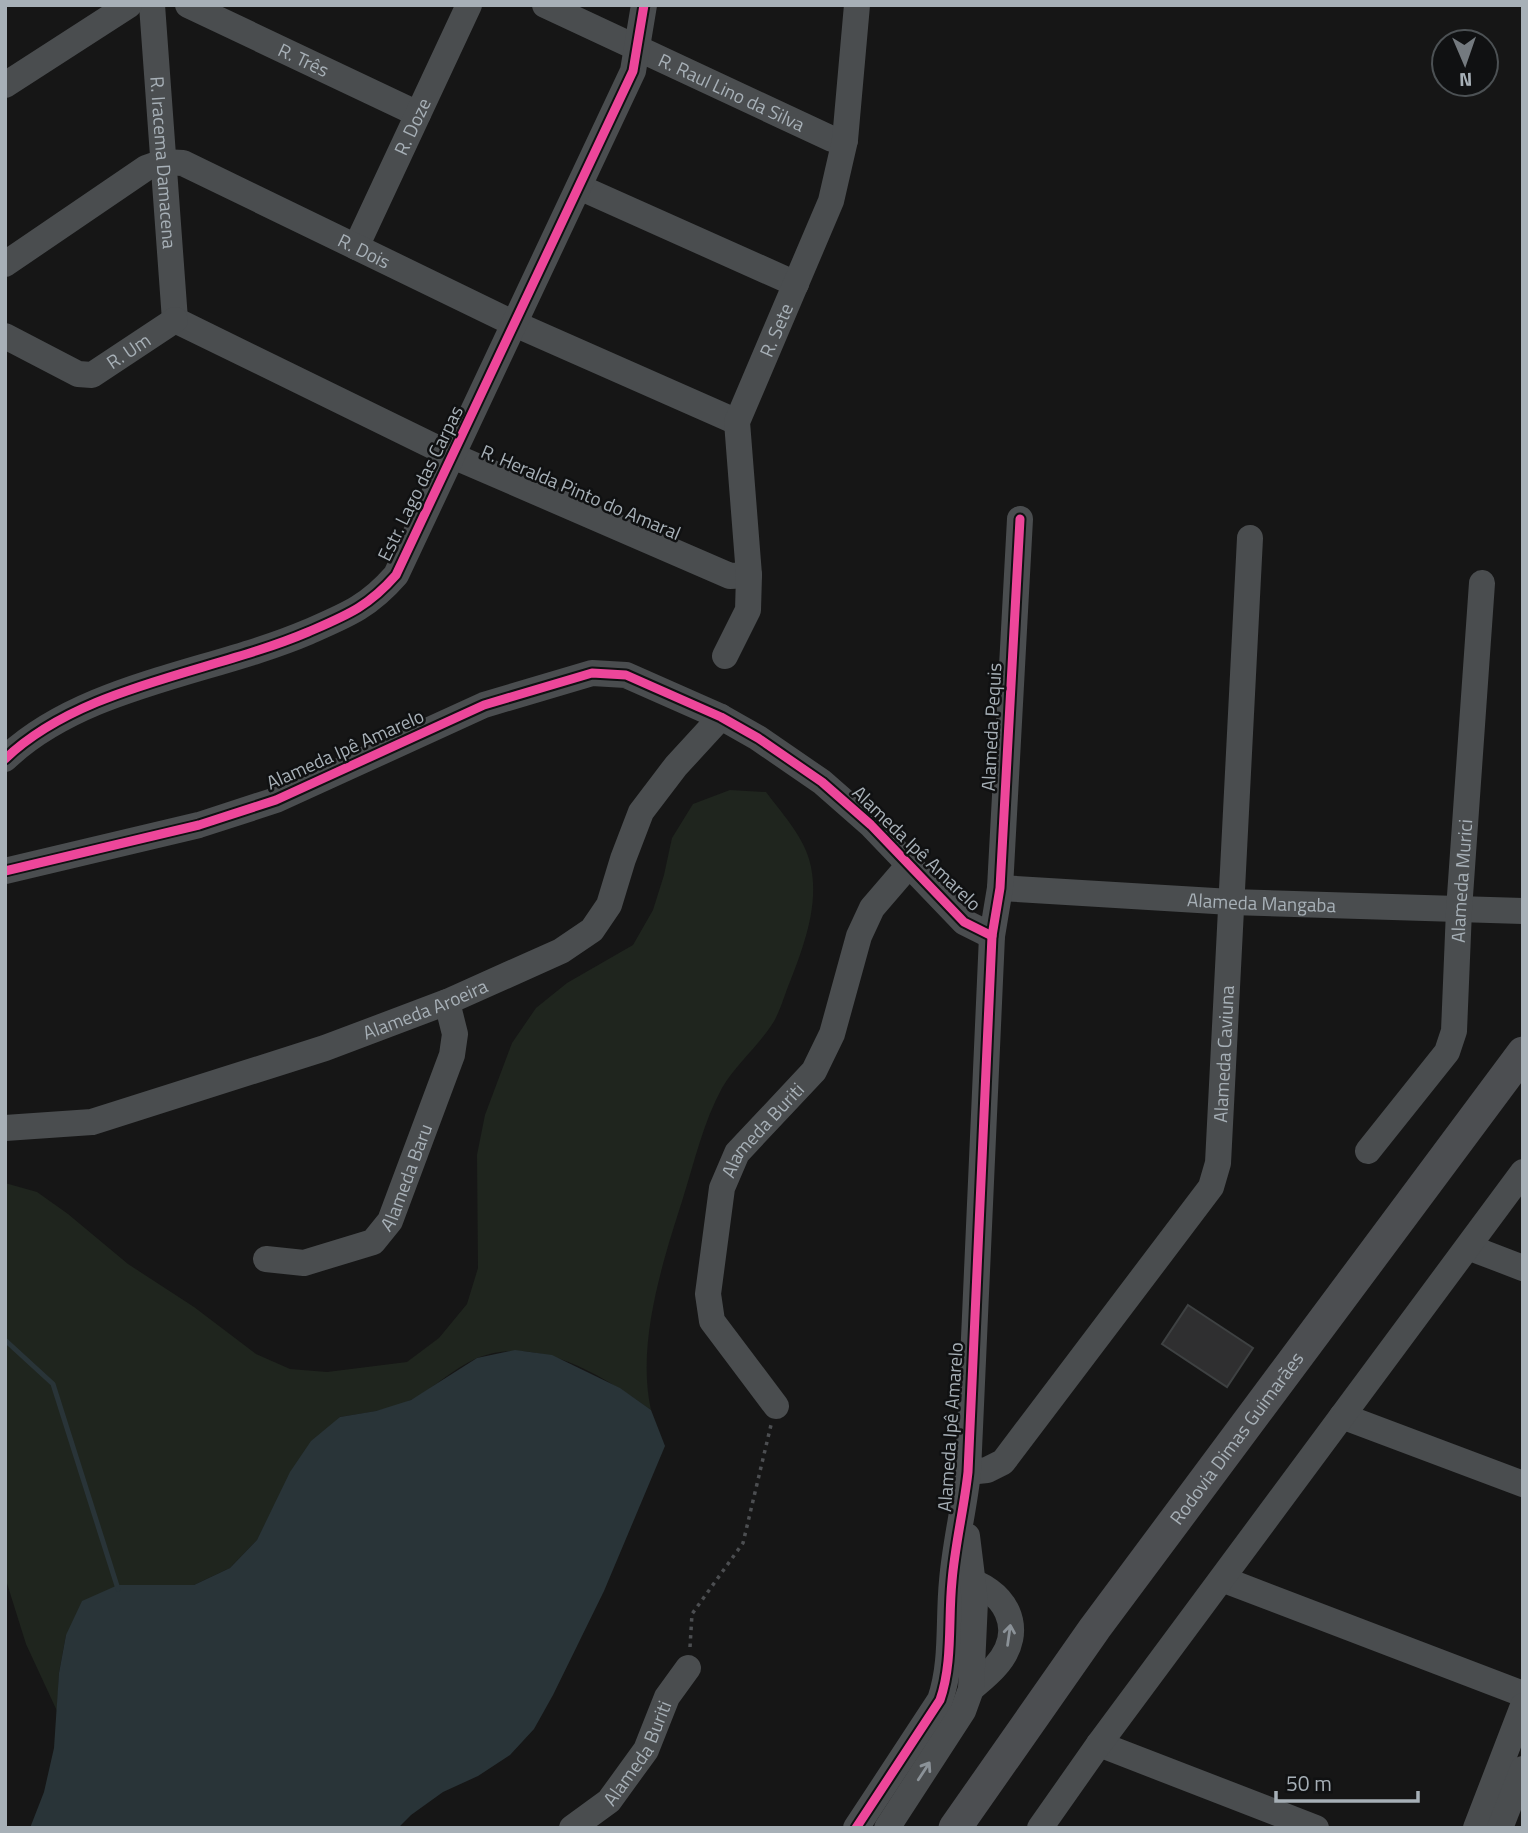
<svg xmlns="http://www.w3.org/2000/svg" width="1528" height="1833" font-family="'Titillium Web',sans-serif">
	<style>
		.green { fill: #1f251e }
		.water { fill: #293438 }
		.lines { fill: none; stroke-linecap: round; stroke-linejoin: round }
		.stream { stroke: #293438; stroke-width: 5 }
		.building { fill: #2f2f30; stroke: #3e4142; stroke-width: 2 }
		.path { stroke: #4c4e51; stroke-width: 3.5; stroke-dasharray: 3.5 5; stroke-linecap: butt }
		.minor { stroke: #4a4d4f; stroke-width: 26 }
		.major { stroke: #4c4e51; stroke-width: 33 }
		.cycleway-casing { stroke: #101112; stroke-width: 13 }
		.cycleway { stroke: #ed469a; stroke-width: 9 }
		.oneway { stroke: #8b9298 }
		.labels { text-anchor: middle; stroke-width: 5; stroke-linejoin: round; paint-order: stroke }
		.street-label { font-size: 19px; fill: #a7b0b7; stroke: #101112 }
	</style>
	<rect width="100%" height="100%" fill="#161616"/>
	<!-- green -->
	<path class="green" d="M730 790 766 792C781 812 802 835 809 859 822 903 802 951 786 992 782 1003 778 1016 771 1026 757 1047 735 1066 722 1088 703 1123 695 1160 683 1198 663 1261 636 1343 651 1410 603 1376 539 1334 477 1358 454 1368 435 1387 413 1399 392 1410 364 1413 340 1417L274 1507 257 1540 230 1568 194 1585 66 1635 59 1673 57 1711 26 1644 5 1577V1183L37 1192 68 1214 128 1264 194 1307 256 1354 290 1369 327 1372 407 1362 439 1338 467 1304 478 1268 477 1155 485 1115 512 1043 536 1008 567 983 633 945 653 910 664 875 672 838 693 804Z"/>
	<!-- water -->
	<path class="water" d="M515 1350 552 1355 620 1388 651 1410 665 1446 604 1591 553 1695 534 1729 510 1755 478 1776 443 1792 411 1815 398 1828H30L44 1792 54 1748 59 1673 66 1635 82 1601 118 1585H194L230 1568 257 1540 290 1472 311 1441 340 1417 376 1411 411 1400 477 1358Z"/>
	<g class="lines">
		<!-- stream -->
		<path class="stream" d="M5 1340 53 1384 118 1589"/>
	</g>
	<!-- building -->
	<path class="building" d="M1188 1305 1253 1348 1227 1387 1162 1344Z"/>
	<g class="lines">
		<!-- path -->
		<path class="path" d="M690 1647 692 1614 743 1543 771 1425"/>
		<!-- minor -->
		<g class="minor">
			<path id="s1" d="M152 5 175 320"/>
			<path id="s2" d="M188 5 418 114"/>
			<path id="s3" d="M545 5 832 139 845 140"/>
			<path d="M5 85 129 5"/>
			<path d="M579 187 796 284"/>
			<path id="s4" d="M356 247 469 5"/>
			<path id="s5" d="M5 264 146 168 163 162 183 163 515 324 737 422"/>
			<path d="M175 320 453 456 730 576 749 575"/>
			<path id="s6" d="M5 336 78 374 92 375 175 320"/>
			<path id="s7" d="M725 656 748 610 749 575 737 422 831 201 845 140 857 5"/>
			<path d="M5 759C82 685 212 673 308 632 347 615 368 607 396 575L633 71 644 5"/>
			<path d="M5 871 199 825 276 800 484 705 592 673 626 675 721 717 758 738 822 782 871 825 964 922 992 936"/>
			<path id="s8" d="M1000 888 1231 902 1523 911"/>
			<path id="s9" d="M5 1128 92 1122 325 1048 447 1002 561 951 592 930 609 905 623 859 641 812 676 766 721 717"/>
			<path id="s10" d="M1368 1151 1447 1052 1454 1031 1459 910 1482 583"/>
			<path d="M1468 1247 1523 1268"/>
			<path id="s11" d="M266 1259 304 1263 373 1242 390 1221 452 1055 455 1034 447 1002"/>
			<path id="s12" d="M776 1406 712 1321 708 1294 722 1188 737 1153 814 1071 832 1034 859 936 872 908 909 865"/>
			<path d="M1342 1416 1523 1484"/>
			<path id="s13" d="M968 1472 987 1470 1003 1462 1211 1187 1218 1163 1250 538"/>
			<path d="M961 1579C1005 1587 1029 1630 995 1667 988 1675 979 1682 971 1689"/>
			<path d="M1222 1579 1523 1694"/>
			<path d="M1099 1744 1316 1828"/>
			<path id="s14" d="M572 1828 609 1801 646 1750 667 1697 688 1668"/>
			<path d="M856 1828 940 1700C953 1663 948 1620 952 1581 955 1544 964 1509 968 1472L992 936 1000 888 1020 519"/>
			<path d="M887 1828 963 1711 971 1689 975 1601 967 1536"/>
			<path d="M1040 1828 1099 1744 1523 1172"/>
			<path d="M1476 1828 1523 1706"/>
			<path d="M1500 1828 1523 1769"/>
		</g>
		<!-- major -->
		<path class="major" id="s15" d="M955 1828 1095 1628 1523 1053"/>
		<!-- cycleway casing -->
		<g class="cycleway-casing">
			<g id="cycleway">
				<path d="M5 759C82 685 212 673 308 632 347 615 368 607 396 575L633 71 644 5"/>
				<path d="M5 871 199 825 276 800 484 705 592 673 626 675 721 717 758 738 822 782 871 825 964 922 992 936"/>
				<path d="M856 1828 940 1700C953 1663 948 1620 952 1581 955 1544 964 1509 968 1472L992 936 1000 888 1020 519"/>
			</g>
		</g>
		<!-- cycleway -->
		<use href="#cycleway" class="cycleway"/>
	</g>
	<!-- one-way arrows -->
	<defs><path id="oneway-shaft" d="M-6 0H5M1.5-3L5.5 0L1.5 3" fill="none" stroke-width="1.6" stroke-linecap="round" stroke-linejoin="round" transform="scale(1.75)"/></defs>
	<g class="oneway">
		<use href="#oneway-shaft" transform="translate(1009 1635) rotate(-82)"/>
		<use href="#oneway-shaft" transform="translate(924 1771) rotate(-57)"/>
	</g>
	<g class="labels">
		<!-- street labels -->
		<g class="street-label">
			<text dy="7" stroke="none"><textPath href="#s2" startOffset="128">R. Três</textPath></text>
			<text dy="7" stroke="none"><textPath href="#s3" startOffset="206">R. Raul Lino da Silva</textPath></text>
			<text dy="7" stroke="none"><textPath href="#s4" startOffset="133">R. Doze</textPath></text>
			<text dy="7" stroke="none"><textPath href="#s1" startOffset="158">R. Iracema Damacena</textPath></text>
			<text dy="7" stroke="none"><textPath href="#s5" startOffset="410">R. Dois</textPath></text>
			<text dy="7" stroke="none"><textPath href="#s7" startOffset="340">R. Sete</textPath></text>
			<text dy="7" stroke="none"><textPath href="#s6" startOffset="140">R. Um</textPath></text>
			<text transform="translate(420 483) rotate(-64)" y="7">Estr. Lago das Carpas</text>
			<text transform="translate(581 492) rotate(23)" y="7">R. Heralda Pinto do Amaral</text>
			<text transform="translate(991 727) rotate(-87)" y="7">Alameda Pequis</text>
			<text transform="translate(345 749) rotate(-24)" y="7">Alameda Ipê Amarelo</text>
			<text transform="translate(917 848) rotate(44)" y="7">Alameda Ipê Amarelo</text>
			<text dy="7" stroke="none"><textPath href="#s10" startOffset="299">Alameda Murici</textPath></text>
			<text dy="7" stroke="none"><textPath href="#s8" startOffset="262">Alameda Mangaba</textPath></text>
			<text dy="7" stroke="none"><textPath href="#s9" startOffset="439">Alameda Aroeira</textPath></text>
			<text dy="7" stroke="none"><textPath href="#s13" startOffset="516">Alameda Caviuna</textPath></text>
			<text dy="7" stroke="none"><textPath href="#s12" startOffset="312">Alameda Buriti</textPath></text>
			<text dy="7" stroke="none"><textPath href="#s11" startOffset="184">Alameda Baru</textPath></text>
			<text transform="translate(950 1427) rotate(-86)" y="7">Alameda Ipê Amarelo</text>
			<text dy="7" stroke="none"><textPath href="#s15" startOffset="481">Rodovia Dimas Guimarães</textPath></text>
			<text dy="7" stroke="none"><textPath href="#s14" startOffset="102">Alameda Buriti</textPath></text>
		</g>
	</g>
	<!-- border -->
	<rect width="1528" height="1833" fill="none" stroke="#a7b0b7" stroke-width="14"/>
	<!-- north arrow -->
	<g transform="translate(1465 63) rotate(178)"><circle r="33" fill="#101112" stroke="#4c5154" stroke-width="2"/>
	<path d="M0-5L12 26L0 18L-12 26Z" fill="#747a7f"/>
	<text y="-10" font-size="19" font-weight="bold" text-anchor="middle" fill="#a7b0b7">N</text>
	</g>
	<!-- scale -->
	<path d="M1276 1791v10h142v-10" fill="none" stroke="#a7b0b7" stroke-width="3.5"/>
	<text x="1286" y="1791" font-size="21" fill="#a7b0b7" stroke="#101112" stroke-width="5" paint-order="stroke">50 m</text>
</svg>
